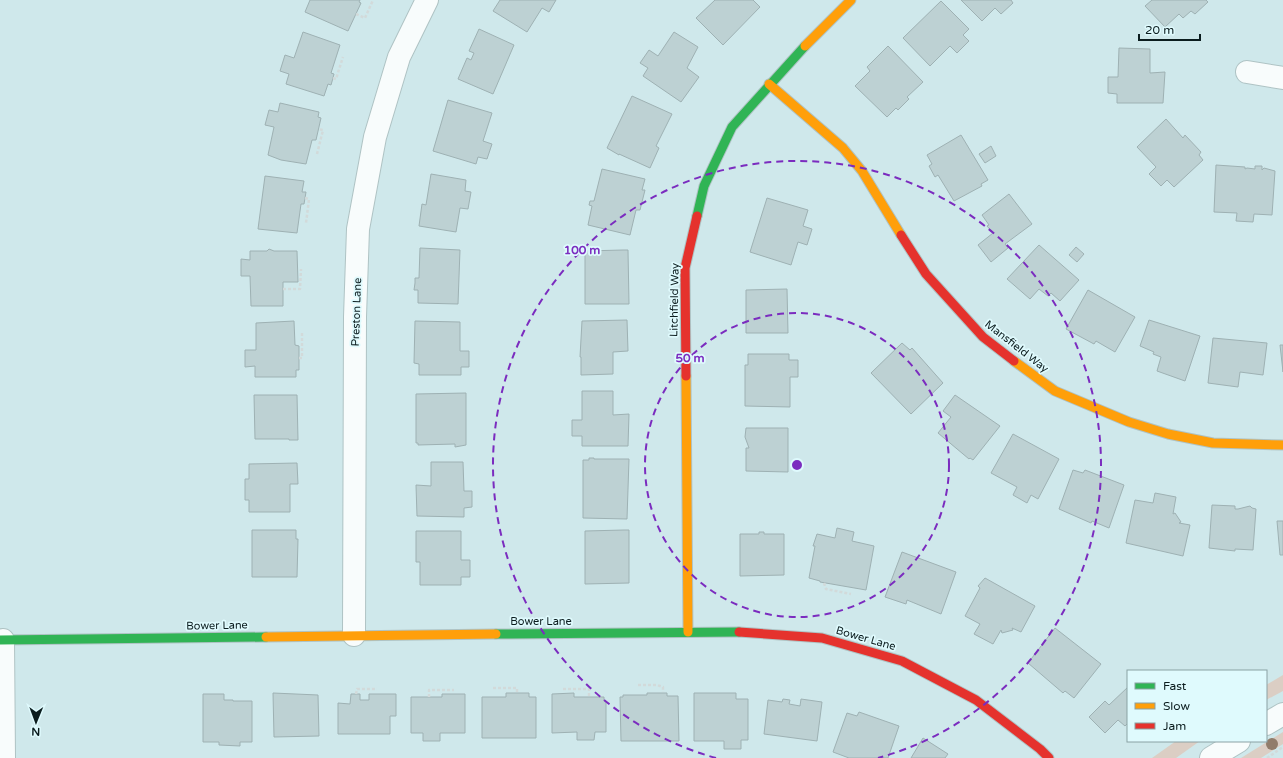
<svg xmlns="http://www.w3.org/2000/svg" width="1283" height="758" font-family="'Varela Round',sans-serif">
	<style>
		.green { fill: #dbcec4 }
		.building { fill: #bdd1d3; stroke: #9eb1b3 }
		.lines { fill: none; stroke-linecap: round; stroke-linejoin: round }
		.street-casing { stroke: #afc3c4; stroke-width: 24 }
		.fast-casing { stroke: #afc3c4; stroke-width: 11 }
		.slow-casing { stroke: #afc3c4; stroke-width: 11 }
		.jam-casing { stroke: #afc3c4; stroke-width: 11 }
		.path { stroke: #d2dada; stroke-width: 2.5; stroke-dasharray: 3 2; stroke-linecap: butt }
		.street { stroke: #f8fcfc; stroke-width: 22 }
		.fast { stroke: #30b455; stroke-width: 9 }
		.slow { stroke: #ff9f0a; stroke-width: 9 }
		.jam { stroke: #e5322d; stroke-width: 9 }
		.tree { fill: #917d6b }
		.ring { fill: none; stroke: #7b2cbf; stroke-width: 2; stroke-dasharray: 7 5 }
		.labels { text-anchor: middle; stroke-width: 3.5; stroke-linejoin: round; paint-order: stroke }
		.street-label { font-size: 11px; fill: #0b1c1e; stroke: #dffafd }
		.centre { fill: #7b2cbf; stroke: #dffafd; stroke-width: 2 }
		.ring-label { font-size: 12px; text-anchor: middle; font-weight: bold; fill: #7b2cbf; stroke: #dffafd; stroke-width: 3.5; stroke-linejoin: round; paint-order: stroke }
	</style>
	<rect width="100%" height="100%" fill="#cfe8eb"/>
	<!-- green -->
	<g class="green">
		<path d="M1283 675V691L1266 700V685Z"/>
		<path d="M1283 732V744L1261 758H1241Z"/>
		<path d="M1176 741H1200L1176 758H1152Z"/>
	</g>
	<!-- building -->
	<g class="building">
		<path d="M310 0H360L359 2 361 3 348 31 305 12Z"/>
		<path d="M500 0H556L549 12 542 8 527 32 493 11Z"/>
		<path d="M715 0H753L760 7 723 45 696 18Z"/>
		<path d="M961 0H1011L1013 3 1001 14 995 8 982 21Z"/>
		<path d="M1152 0H1206L1208 2 1195 14 1191 11 1183 18 1179 14 1165 27 1145 6Z"/>
		<path d="M941 1 969 29 963 35 969 41 957 53 950 46 930 66 903 38Z"/>
		<path d="M479 29 514 45 493 94 458 79 467 58 471 60 474 53 469 51Z"/>
		<path d="M303 32 340 45 331 73 334 74 333 78 331 85 328 84 324 96 286 84 289 74 280 71 285 55 294 58Z"/>
		<path d="M674 32 698 47 687 68 699 77 681 102 643 76 648 68 640 63 649 50 658 56Z"/>
		<path d="M888 46 923 82 907 97 909 99 898 110 896 108 887 117 855 86 870 71 867 67Z"/>
		<path d="M1119 48 1150 49V73L1165 72 1163 103H1117V94L1108 93V77H1118Z"/>
		<path d="M632 96 672 114 656 146 659 148 650 168 619 154V155L607 148Z"/>
		<path d="M448 100 492 113 483 141 492 144 487 159 478 157 476 164 433 151Z"/>
		<path d="M280 103 319 112 318 117 321 118 316 140H312L306 164 281 160 268 155 274 127 265 125 269 110 278 112Z"/>
		<path d="M1166 119 1183 138 1185 135 1201 152 1199 155 1203 160 1174 187 1167 180 1161 186 1149 174 1156 167 1137 147Z"/>
		<path d="M961 135 988 180 981 184 982 186 954 201 938 175 935 177 929 166 932 164 927 155Z"/>
		<path d="M991 146 996 156 985 163 979 154Z"/>
		<path d="M1216 165 1245 167V169L1247 168 1255 169V166H1262V170L1264 168 1275 171 1272 215 1254 214 1253 222 1236 221 1237 213 1214 212Z"/>
		<path d="M602 169 645 179 642 190H645L640 210H636L630 235 588 225 592 206 589 205 590 201H594Z"/>
		<path d="M431 174 466 180 465 191 471 192 468 209 460 208 456 232 419 226 422 204 426 205Z"/>
		<path d="M265 176 304 181 302 192H306L304 204H301L297 233 258 229Z"/>
		<path d="M1009 194 1032 224 1005 244 1008 248 991 262 978 245 993 233 987 226 989 225 982 215Z"/>
		<path d="M767 198 808 210 803 226 812 229 807 245 798 242 791 265 750 252Z"/>
		<path d="M1039 245 1079 280 1060 301 1051 293 1048 296 1039 289 1030 299 1007 279Z"/>
		<path d="M1076 247 1084 254 1077 262 1069 255Z"/>
		<path d="M420 248 460 250 458 304 418 303V290H414L415 283V278H419Z"/>
		<path d="M269 249 274 251H297L298 282H283V306H251L250 276H241V259L250 260V251H267Z"/>
		<path d="M623 250H628L629 304H585V251Z"/>
		<path d="M787 289 788 333H746V290Z"/>
		<path d="M1088 290 1135 317 1115 352 1096 341 1094 344 1066 329Z"/>
		<path d="M627 320 628 351 613 352V374L581 375V357H580L582 321Z"/>
		<path d="M1149 320 1200 336 1185 381 1157 371 1161 357 1153 354 1154 352 1140 346Z"/>
		<path d="M294 321 295 345 299 346V370H296V377H255V366L245 367V350H256V323Z"/>
		<path d="M415 321 460 322V351H469V367H461V375H419V364L414 363Z"/>
		<path d="M1213 338 1267 343 1263 375 1240 372 1238 387 1208 383Z"/>
		<path d="M902 343 910 350 912 348 943 383 911 414 871 373Z"/>
		<path d="M1280 345H1283V372Z"/>
		<path d="M748 354H789V360H798V377H790V407L745 406V365H748Z"/>
		<path d="M582 391H613V415L629 414 628 446H582V436H572V420H582Z"/>
		<path d="M466 393V445L455 447V444L418 445V443H416V394Z"/>
		<path d="M254 395H297L298 440H289V439H255Z"/>
		<path d="M955 395 1000 426 973 460 970 458 969 459 938 433 951 417 943 411Z"/>
		<path d="M746 428H788V472L746 471V448H749L745 437Z"/>
		<path d="M1013 434 1059 459 1038 499 1031 495 1027 503 1013 495 1017 487 991 473Z"/>
		<path d="M589 458H594V459H629L627 519 583 518V460H589Z"/>
		<path d="M431 462H463L464 491H472V507L464 508V517L417 516 416 485 431 486Z"/>
		<path d="M297 463 298 484H290V512H249V500H245V479H249V464Z"/>
		<path d="M1073 470 1083 473 1085 470 1124 485 1109 528 1092 521 1091 523 1059 509Z"/>
		<path d="M1155 493 1176 497 1173 514 1175 513 1181 522 1179 523 1190 525 1183 556 1126 543 1135 500 1153 503Z"/>
		<path d="M1212 505 1235 506V509H1238L1250 506 1252 508 1256 509 1253 550 1235 549V551L1209 548Z"/>
		<path d="M1277 521H1283V555H1280Z"/>
		<path d="M837 528 854 532 852 541 874 546 866 590 820 582V581L809 578 815 546H813L817 534 835 538Z"/>
		<path d="M252 530H296V539H298L297 577H252Z"/>
		<path d="M624 530H629V583L585 584V531Z"/>
		<path d="M416 531H461V560H470V577H461V585H420V562H416Z"/>
		<path d="M759 532H764V534H784V575L740 576V534H759Z"/>
		<path d="M902 552 956 572 941 614 907 600 906 604 885 597Z"/>
		<path d="M985 578 1035 606 1021 632 1012 628 1013 630 1002 633 1001 630 993 644 974 634 980 624 965 616 980 588 978 586Z"/>
		<path d="M1055 628 1101 664 1074 698 1065 691 1063 693 1028 663Z"/>
		<path d="M1128 687V725L1127 724 1125 726 1118 720 1105 733 1089 717 1105 701 1109 705Z"/>
		<path d="M273 693 318 695 319 736 274 737Z"/>
		<path d="M506 693H529V697H536V738H482V697H506Z"/>
		<path d="M574 693V697H604V701H606V732H595L594 740H577V732L552 733V694Z"/>
		<path d="M647 693H667V696H678L679 741H621L620 697H623V695H647Z"/>
		<path d="M694 693H736V699H748V740H741V749H724V741H694Z"/>
		<path d="M203 694H224V700H233V701H252V742H240V746L219 745V742H203Z"/>
		<path d="M351 694H360V700H369V694H396V716H390V734H338V703L350 704Z"/>
		<path d="M442 694H465V733H440V741H423V733H411V697H442Z"/>
		<path d="M783 699 790 700 789 704 800 706 801 699 822 702 817 741 764 734 768 700 782 702Z"/>
		<path d="M859 712 899 726 888 758H849L833 752 847 713 857 716Z"/>
		<path d="M923 738 948 754 945 758H911Z"/>
	</g>
	<g class="lines">
		<!-- street casing -->
		<g class="street-casing">
			<g id="street">
				<path d="M1247 72 1283 78"/>
				<path d="M354 635 355 317 358 229 375 137 399 57 427 0"/>
				<path d="M3 640 4 758"/>
				<path d="M1266 724 1283 714"/>
				<path d="M1211 758 1239 741"/>
			</g>
		</g>
		<!-- fast casing -->
		<g class="fast-casing">
			<g id="fast">
				<path d="M697 216 704 186 732 127 805 46"/>
				<path d="M496 634 739 632"/>
				<path d="M0 640 266 637"/>
			</g>
		</g>
		<!-- slow casing -->
		<g class="slow-casing">
			<g id="slow">
				<path d="M805 46 851 0"/>
				<path d="M769 84 843 148 862 171 901 235"/>
				<path d="M1014 361 1055 391 1129 422 1168 434 1213 443 1283 445"/>
				<path d="M686 376 688 632"/>
				<path d="M266 637 496 634"/>
			</g>
		</g>
		<!-- jam casing -->
		<g class="jam-casing">
			<g id="jam">
				<path d="M901 235 926 274 983 337 1014 361"/>
				<path d="M686 376 685 268 697 216"/>
				<path d="M739 632 822 638 902 661 976 700 1040 749 1049 758"/>
			</g>
		</g>
		<!-- path -->
		<g class="path">
			<path d="M356 14 365 18 373 0"/>
			<path d="M333 78 336 79 343 57"/>
			<path d="M317 154 323 130 318 129"/>
			<path d="M305 198 309 199 306 223"/>
			<path d="M283 289H300L301 269"/>
			<path d="M299 358H302V332"/>
			<path d="M824 583 826 589 851 594"/>
			<path d="M638 685H657L663 687V692"/>
			<path d="M493 688H517V693"/>
			<path d="M563 689H589V697"/>
			<path d="M356 694 357 689H377"/>
			<path d="M429 697V690H454"/>
			<path d="M1267 758 1283 747"/>
		</g>
		<!-- street -->
		<use href="#street" class="street"/>
		<!-- fast -->
		<use href="#fast" class="fast"/>
		<!-- slow -->
		<use href="#slow" class="slow"/>
		<!-- jam -->
		<use href="#jam" class="jam"/>
	</g>
	<!-- trees -->
	<circle class="tree" cx="1272" cy="744" r="6"/>
	<!-- distance rings -->
	<g class="ring">
		<circle cx="797" cy="465" r="152"/>
		<path d="M716 758A304 304 0 1 1 878 758"/>
	</g>
	<g class="labels">
		<!-- street labels -->
		<g class="street-label">
			<text transform="translate(674 300) rotate(-89)" y="4">Litchfield Way</text>
			<text transform="translate(356 312) rotate(-88)" y="4">Preston Lane</text>
			<text transform="translate(1017 346) rotate(38)" y="4">Mansfield Way</text>
			<text x="541" y="625">Bower Lane</text>
			<text transform="translate(217 625) rotate(-1)" y="4">Bower Lane</text>
			<text transform="translate(866 638) rotate(16)" y="4">Bower Lane</text>
		</g>
	</g>
	<circle cx="797" cy="465" r="6" class="centre"/>
	<g class="ring-label">
		<text x="582" y="254">100 m</text>
		<text x="690" y="362">50 m</text>
	</g>
	<!-- legend -->
	<rect x="1127" y="670" width="140" height="72" fill="#dffafd" stroke="#8aa1a4"/>
	<rect x="1135" y="683" width="20" height="6" fill="#30b455" stroke="#8aa1a4"/>
	<text x="1163" y="690" font-size="12" fill="#0b1c1e">Fast</text>
	<rect x="1135" y="703" width="20" height="6" fill="#ff9f0a" stroke="#8aa1a4"/>
	<text x="1163" y="710" font-size="12" fill="#0b1c1e">Slow</text>
	<rect x="1135" y="723" width="20" height="6" fill="#e5322d" stroke="#8aa1a4"/>
	<text x="1163" y="730" font-size="12" fill="#0b1c1e">Jam</text>
	<!-- north arrow -->
	<g transform="translate(36 722) rotate(181)" stroke="#dffafd" stroke-width="3" paint-order="stroke">
	<path d="M0-3L7 15L0 10L-7 15Z" fill="#0b1c1e"/>
	<text y="-6" font-size="11" font-weight="bold" text-anchor="middle" fill="#0b1c1e">N</text>
	</g>
	<!-- scale -->
	<path d="M1139 34v6h61v-6" fill="none" stroke="#0b1c1e" stroke-width="2"/>
	<text x="1145" y="34" font-size="12" fill="#0b1c1e" stroke="#dffafd" stroke-width="3" paint-order="stroke">20 m</text>
</svg>
